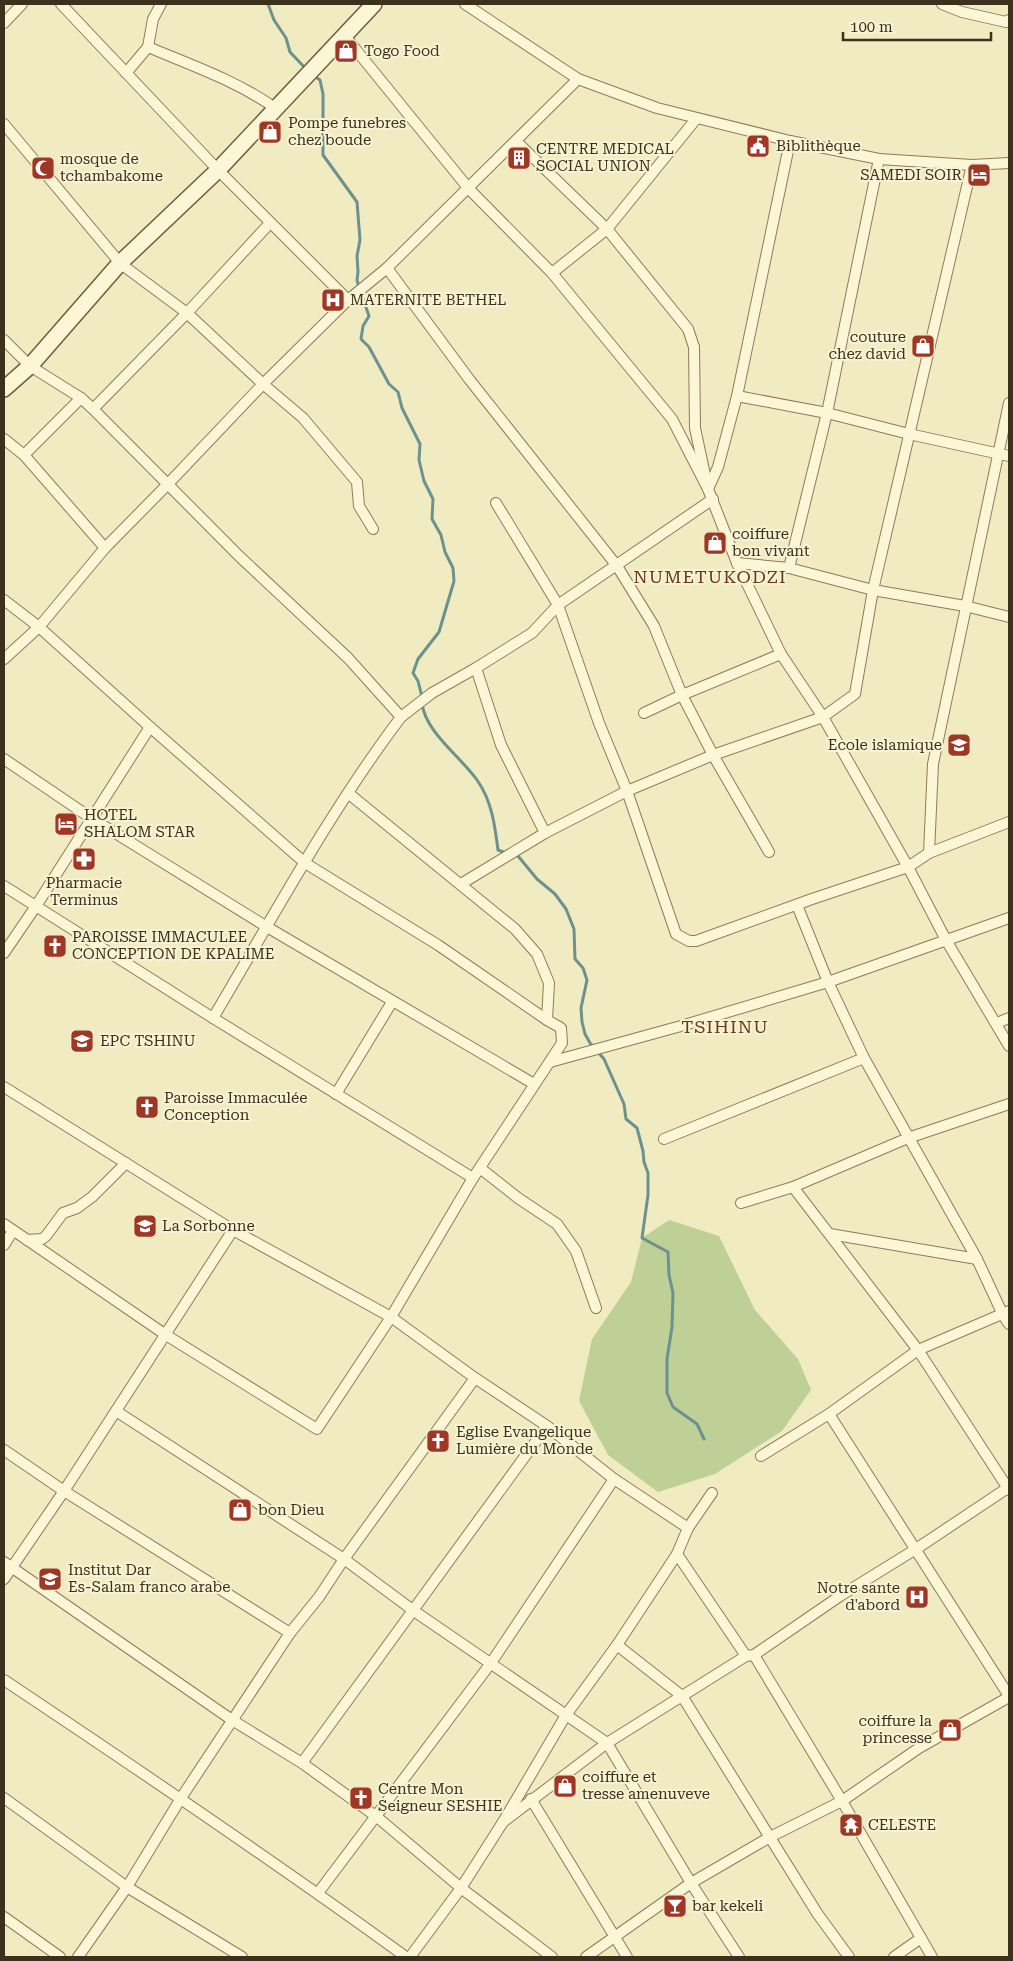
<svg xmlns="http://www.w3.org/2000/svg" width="1013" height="1961" font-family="'Roboto Serif',serif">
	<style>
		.green { fill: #bfd096 }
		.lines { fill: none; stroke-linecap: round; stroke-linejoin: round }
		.stream { stroke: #6b928f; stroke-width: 3 }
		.street-casing { stroke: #8c7c58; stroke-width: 12 }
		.secondary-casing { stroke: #6e5d3b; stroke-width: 18 }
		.street { stroke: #fbf6d6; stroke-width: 10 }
		.secondary { stroke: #fbf6d6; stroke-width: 15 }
		.labels { text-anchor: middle; stroke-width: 4; stroke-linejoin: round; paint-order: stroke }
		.poi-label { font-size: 15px; fill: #3b311d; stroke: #f8f3d3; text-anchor: start }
		.quarter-label { font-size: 18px; letter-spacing: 1px; fill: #6a381a; stroke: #f8f3d3 }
	</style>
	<rect width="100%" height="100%" fill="#f1ebc2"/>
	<!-- green -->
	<path class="green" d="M669 1220 719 1236 755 1310 798 1359 811 1390 782 1431 715 1474 658 1492 608 1455 579 1401 592 1339 631 1282 642 1238Z"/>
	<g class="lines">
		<!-- stream -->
		<g class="stream">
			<path d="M268 4 274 20 286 38 290 52 307 70"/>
			<path d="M314 76 320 80 323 94V155L357 202 360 240 357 256 358 272 357 280 359 287"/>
			<path d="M361 293 369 316 363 326 361 339 369 347 389 384 398 392 402 408 420 444 419 460 424 481 433 499 432 519 441 535 445 552 453 568 454 581 439 632 418 659 413 673 418 681 422 697"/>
			<path d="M422 703C425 732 461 757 477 780 492 801 495 826 498 850L506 853"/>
			<path d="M515 855 518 856 537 879 555 894 566 909 574 929 575 959 583 968 587 980 581 1008 582 1022 585 1034 590 1043 604 1059 624 1104 626 1119 637 1128 643 1151 644 1162 648 1173V1195L642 1238 668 1252 669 1275 673 1293 672 1327 667 1359V1393L673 1407 697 1424 704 1439"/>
		</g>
		<!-- street casing -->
		<g class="street-casing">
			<g id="street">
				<path d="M61 4 218 170 348 300"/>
				<path d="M465 4 578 79 657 108 790 141 879 159 972 165 1009 163"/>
				<path d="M942 4 962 12 1006 22 1009 20"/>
				<path d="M4 23 22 4"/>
				<path d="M344 35 469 189 552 273 672 419 708 489 737 563 781 654 823 717 908 867 946 940 1009 1046"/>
				<path d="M148 47C191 65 237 81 275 108"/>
				<path d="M126 73 148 47 153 19 161 4"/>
				<path d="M4 124 120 263"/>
				<path d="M516 141 607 229 688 329 694 347 695 428 705 475"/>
				<path d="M121 264 187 313 263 384 303 418 357 482 359 506 373 529"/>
				<path d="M387 268 469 379 617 566 654 626 682 695 713 755 769 852"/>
				<path d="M552 273 607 229 696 119"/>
				<path d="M4 340 30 366 81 398 93 409 239 556 348 658 401 717C330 811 273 917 213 1018"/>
				<path d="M737 396 827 413 909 434 1009 456"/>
				<path d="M93 409 187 313 270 223"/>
				<path d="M4 439 24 455 105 548"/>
				<path d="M24 455 81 398"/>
				<path d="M708 489 718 467 737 396 790 141"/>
				<path d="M496 503 558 605 599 723 627 791 676 934 689 941H696L812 899 908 867 929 853 1009 822"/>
				<path d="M737 563 789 568 873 590 965 606 1009 617"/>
				<path d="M789 568 827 413 879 159"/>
				<path d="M4 600 39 627 150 727 305 863 438 945 547 1020"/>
				<path d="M4 659 39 627 105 548 167 485 263 384 348 300 387 268 578 79"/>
				<path d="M476 668 501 745 545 833"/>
				<path d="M644 713 682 695 781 654"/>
				<path d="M401 717 432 693 476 668 532 633 558 605 713 499"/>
				<path d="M4 759 91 818 267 927 534 1084"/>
				<path d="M929 853 933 764 1009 403"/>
				<path d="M461 884 545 833 627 791 713 755 823 717 855 694 873 590 972 165"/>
				<path d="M4 886 213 1018 473 1178"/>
				<path d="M797 905 828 982 864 1058 977 1259 1003 1315 1009 1324"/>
				<path d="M4 953 36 906 150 727"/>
				<path d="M997 1023 1009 1018"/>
				<path d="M550 1062 681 1026 828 982 1009 918"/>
				<path d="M4 1087 233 1230"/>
				<path d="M336 1094 392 1002"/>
				<path d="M1009 1104 908 1138 793 1187 918 1350 1009 1490"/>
				<path d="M664 1139 864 1058"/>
				<path d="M480 1168 518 1198 557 1224 576 1251 596 1308"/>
				<path d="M741 1203 793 1187"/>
				<path d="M4 1224 166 1335 317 1429 391 1317 473 1178 562 1043 561 1028 547 1020 549 983 537 954 515 929 348 793"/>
				<path d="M830 1234 977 1259"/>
				<path d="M27 1240 42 1239 46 1236 63 1213 77 1208 92 1197 126 1163"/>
				<path d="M4 1245 13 1231"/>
				<path d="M116 1411 344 1559 414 1611 607 1743 691 1883 739 1957"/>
				<path d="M829 1414 1009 1696"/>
				<path d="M4 1450 64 1491 290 1633"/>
				<path d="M761 1456 829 1414 918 1350 1009 1311"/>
				<path d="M677 1554 746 1656"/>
				<path d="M4 1562 232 1720 302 1763 377 1817 461 1888 552 1957"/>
				<path d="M4 1579 64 1491 233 1230 391 1317 475 1378 547 1426 614 1479 688 1528"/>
				<path d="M617 1645 682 1696 817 1913 849 1957"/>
				<path d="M754 1655 842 1801 932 1957"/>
				<path d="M4 1680C139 1770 274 1861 406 1957"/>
				<path d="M302 1763 547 1426"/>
				<path d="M4 1798 127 1887 242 1957"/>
				<path d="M531 1799 627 1957"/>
				<path d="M503 1822 607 1743 746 1656 754 1655 840 1596 916 1549 1009 1487"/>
				<path d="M318 1893 491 1663 614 1479"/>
				<path d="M4 1917 60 1957"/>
				<path d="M78 1957 127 1887 181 1798 290 1633 319 1597 344 1559 475 1378"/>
				<path d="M410 1957 461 1888 503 1822 566 1715 617 1645 677 1554 688 1528 712 1493"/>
				<path d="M586 1957 691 1883 770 1837 842 1801 919 1748 1009 1697"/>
				<path d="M894 1957 921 1938"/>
			</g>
		</g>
		<!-- secondary casing -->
		<g class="secondary-casing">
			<path id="secondary" d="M4 389 30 366 120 263 218 170 374 4"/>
		</g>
		<!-- street -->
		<use href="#street" class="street"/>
		<!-- secondary -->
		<use href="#secondary" class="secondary"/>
	</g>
	<!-- icons -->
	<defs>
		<g id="shop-square" transform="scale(1.25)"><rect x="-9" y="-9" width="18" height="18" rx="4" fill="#9f3724" stroke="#f8f3d3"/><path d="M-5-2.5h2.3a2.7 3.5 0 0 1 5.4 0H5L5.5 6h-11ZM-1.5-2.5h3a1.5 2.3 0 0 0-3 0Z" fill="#fff"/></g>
		<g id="civic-square" transform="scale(1.25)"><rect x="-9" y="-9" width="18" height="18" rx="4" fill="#9f3724" stroke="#f8f3d3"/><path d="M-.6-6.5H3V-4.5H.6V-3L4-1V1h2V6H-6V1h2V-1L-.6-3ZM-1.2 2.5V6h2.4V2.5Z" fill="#fff"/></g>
		<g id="building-square" transform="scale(1.25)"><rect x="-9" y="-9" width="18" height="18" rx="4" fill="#9f3724" stroke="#f8f3d3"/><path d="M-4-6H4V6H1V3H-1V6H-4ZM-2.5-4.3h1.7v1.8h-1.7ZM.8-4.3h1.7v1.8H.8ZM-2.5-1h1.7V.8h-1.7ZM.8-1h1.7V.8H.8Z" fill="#fff"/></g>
		<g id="mosque-square" transform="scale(1.25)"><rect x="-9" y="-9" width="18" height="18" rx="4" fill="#9f3724" stroke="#f8f3d3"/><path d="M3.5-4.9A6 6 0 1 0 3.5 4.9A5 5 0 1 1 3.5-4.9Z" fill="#fff"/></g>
		<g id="hotel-square" transform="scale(1.25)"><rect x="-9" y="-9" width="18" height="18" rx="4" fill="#9f3724" stroke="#f8f3d3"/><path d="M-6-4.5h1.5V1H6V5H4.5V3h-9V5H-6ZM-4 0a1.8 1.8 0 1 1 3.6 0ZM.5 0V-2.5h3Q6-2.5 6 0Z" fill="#fff"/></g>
		<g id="hospital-square" transform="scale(1.25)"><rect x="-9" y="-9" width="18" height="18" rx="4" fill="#9f3724" stroke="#f8f3d3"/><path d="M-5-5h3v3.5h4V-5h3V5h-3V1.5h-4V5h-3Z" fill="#fff"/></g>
		<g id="school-square" transform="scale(1.25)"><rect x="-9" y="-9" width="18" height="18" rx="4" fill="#9f3724" stroke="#f8f3d3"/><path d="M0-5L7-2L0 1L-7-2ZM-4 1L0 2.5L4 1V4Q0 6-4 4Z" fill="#fff"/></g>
		<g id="pharmacy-square" transform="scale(1.25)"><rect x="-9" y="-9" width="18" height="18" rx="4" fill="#9f3724" stroke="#f8f3d3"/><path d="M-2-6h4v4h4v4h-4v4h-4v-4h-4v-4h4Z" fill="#fff"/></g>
		<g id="church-square" transform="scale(1.25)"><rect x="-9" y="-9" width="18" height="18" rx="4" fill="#9f3724" stroke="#f8f3d3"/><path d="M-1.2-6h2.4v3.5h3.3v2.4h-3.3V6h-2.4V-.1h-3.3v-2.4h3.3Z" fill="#fff"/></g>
		<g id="temple-square" transform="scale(1.25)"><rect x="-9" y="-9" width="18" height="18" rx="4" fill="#9f3724" stroke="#f8f3d3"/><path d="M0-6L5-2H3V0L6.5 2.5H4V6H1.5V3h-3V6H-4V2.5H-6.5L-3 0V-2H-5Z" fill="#fff"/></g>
		<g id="bar-square" transform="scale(1.25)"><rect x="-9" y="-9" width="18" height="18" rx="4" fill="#9f3724" stroke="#f8f3d3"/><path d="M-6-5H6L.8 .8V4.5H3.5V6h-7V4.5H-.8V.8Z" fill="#fff"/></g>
	</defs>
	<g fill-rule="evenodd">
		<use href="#shop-square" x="346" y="51"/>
		<use href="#shop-square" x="270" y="132"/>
		<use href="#civic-square" x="758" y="146"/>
		<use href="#building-square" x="519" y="158"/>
		<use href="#mosque-square" x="43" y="168"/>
		<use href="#hotel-square" x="979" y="175"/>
		<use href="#hospital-square" x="333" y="300"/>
		<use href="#shop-square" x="923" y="346"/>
		<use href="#shop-square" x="715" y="543"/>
		<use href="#school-square" x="959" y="745"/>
		<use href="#hotel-square" x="66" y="824"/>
		<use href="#pharmacy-square" x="84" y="859"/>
		<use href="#church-square" x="55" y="946"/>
		<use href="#school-square" x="82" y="1041"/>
		<use href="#church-square" x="147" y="1107"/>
		<use href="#school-square" x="145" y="1226"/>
		<use href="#church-square" x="438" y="1441"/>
		<use href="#shop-square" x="240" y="1510"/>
		<use href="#school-square" x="50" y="1579"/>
		<use href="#hospital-square" x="917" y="1597"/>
		<use href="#shop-square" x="950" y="1730"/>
		<use href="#shop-square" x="565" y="1786"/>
		<use href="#church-square" x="361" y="1798"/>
		<use href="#temple-square" x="851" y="1825"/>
		<use href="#bar-square" x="675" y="1906"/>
	</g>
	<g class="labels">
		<!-- poi labels -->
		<g class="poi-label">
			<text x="364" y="56">Togo Food</text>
			<text x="288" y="128">Pompe funebres<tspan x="288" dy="17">chez boude</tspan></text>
			<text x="776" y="151">Biblithèque</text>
			<text x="536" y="154">CENTRE MEDICAL<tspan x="536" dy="17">SOCIAL UNION</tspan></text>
			<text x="60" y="164">mosque de<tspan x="60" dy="17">tchambakome</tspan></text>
			<text x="962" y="180" text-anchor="end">SAMEDI SOIR</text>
			<text x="350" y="305">MATERNITE BETHEL</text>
			<text x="906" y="342" text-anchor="end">couture<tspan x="906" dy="17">chez david</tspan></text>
			<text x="732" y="539">coiffure<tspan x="732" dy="17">bon vivant</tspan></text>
			<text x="942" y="750" text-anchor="end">Ecole islamique</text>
			<text x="84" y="820">HOTEL<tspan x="84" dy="17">SHALOM STAR</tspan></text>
			<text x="84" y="888" text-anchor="middle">Pharmacie<tspan x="84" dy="17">Terminus</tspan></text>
			<text x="72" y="942">PAROISSE IMMACULEE<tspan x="72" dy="17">CONCEPTION DE KPALIME</tspan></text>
			<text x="100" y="1046">EPC TSHINU</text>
			<text x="164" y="1103">Paroisse Immaculée<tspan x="164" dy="17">Conception</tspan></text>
			<text x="162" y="1231">La Sorbonne</text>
			<text x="456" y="1437">Eglise Evangelique<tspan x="456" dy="17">Lumière du Monde</tspan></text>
			<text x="258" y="1515">bon Dieu</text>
			<text x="68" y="1575">Institut Dar<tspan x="68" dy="17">Es-Salam franco arabe</tspan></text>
			<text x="900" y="1593" text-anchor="end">Notre sante<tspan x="900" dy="17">d'abord</tspan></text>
			<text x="932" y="1726" text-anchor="end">coiffure la<tspan x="932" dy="17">princesse</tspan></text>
			<text x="582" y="1782">coiffure et<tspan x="582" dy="17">tresse amenuveve</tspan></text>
			<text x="378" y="1794">Centre Mon<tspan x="378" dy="17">Seigneur SESHIE</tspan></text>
			<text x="868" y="1830">CELESTE</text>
			<text x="692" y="1911">bar kekeli</text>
		</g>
		<!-- quarter labels -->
		<g class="quarter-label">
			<text x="710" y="583">NUMETUKODZI</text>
			<text x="725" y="1033">TSIHINU</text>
		</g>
	</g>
	<!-- border -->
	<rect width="1013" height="1961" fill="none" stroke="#3b311d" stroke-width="10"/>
	<!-- scale -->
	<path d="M843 32v8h148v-8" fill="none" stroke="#3b311d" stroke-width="2.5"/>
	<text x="850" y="32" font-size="15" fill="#3b311d" stroke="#f8f3d3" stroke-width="4" paint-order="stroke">100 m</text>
</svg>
